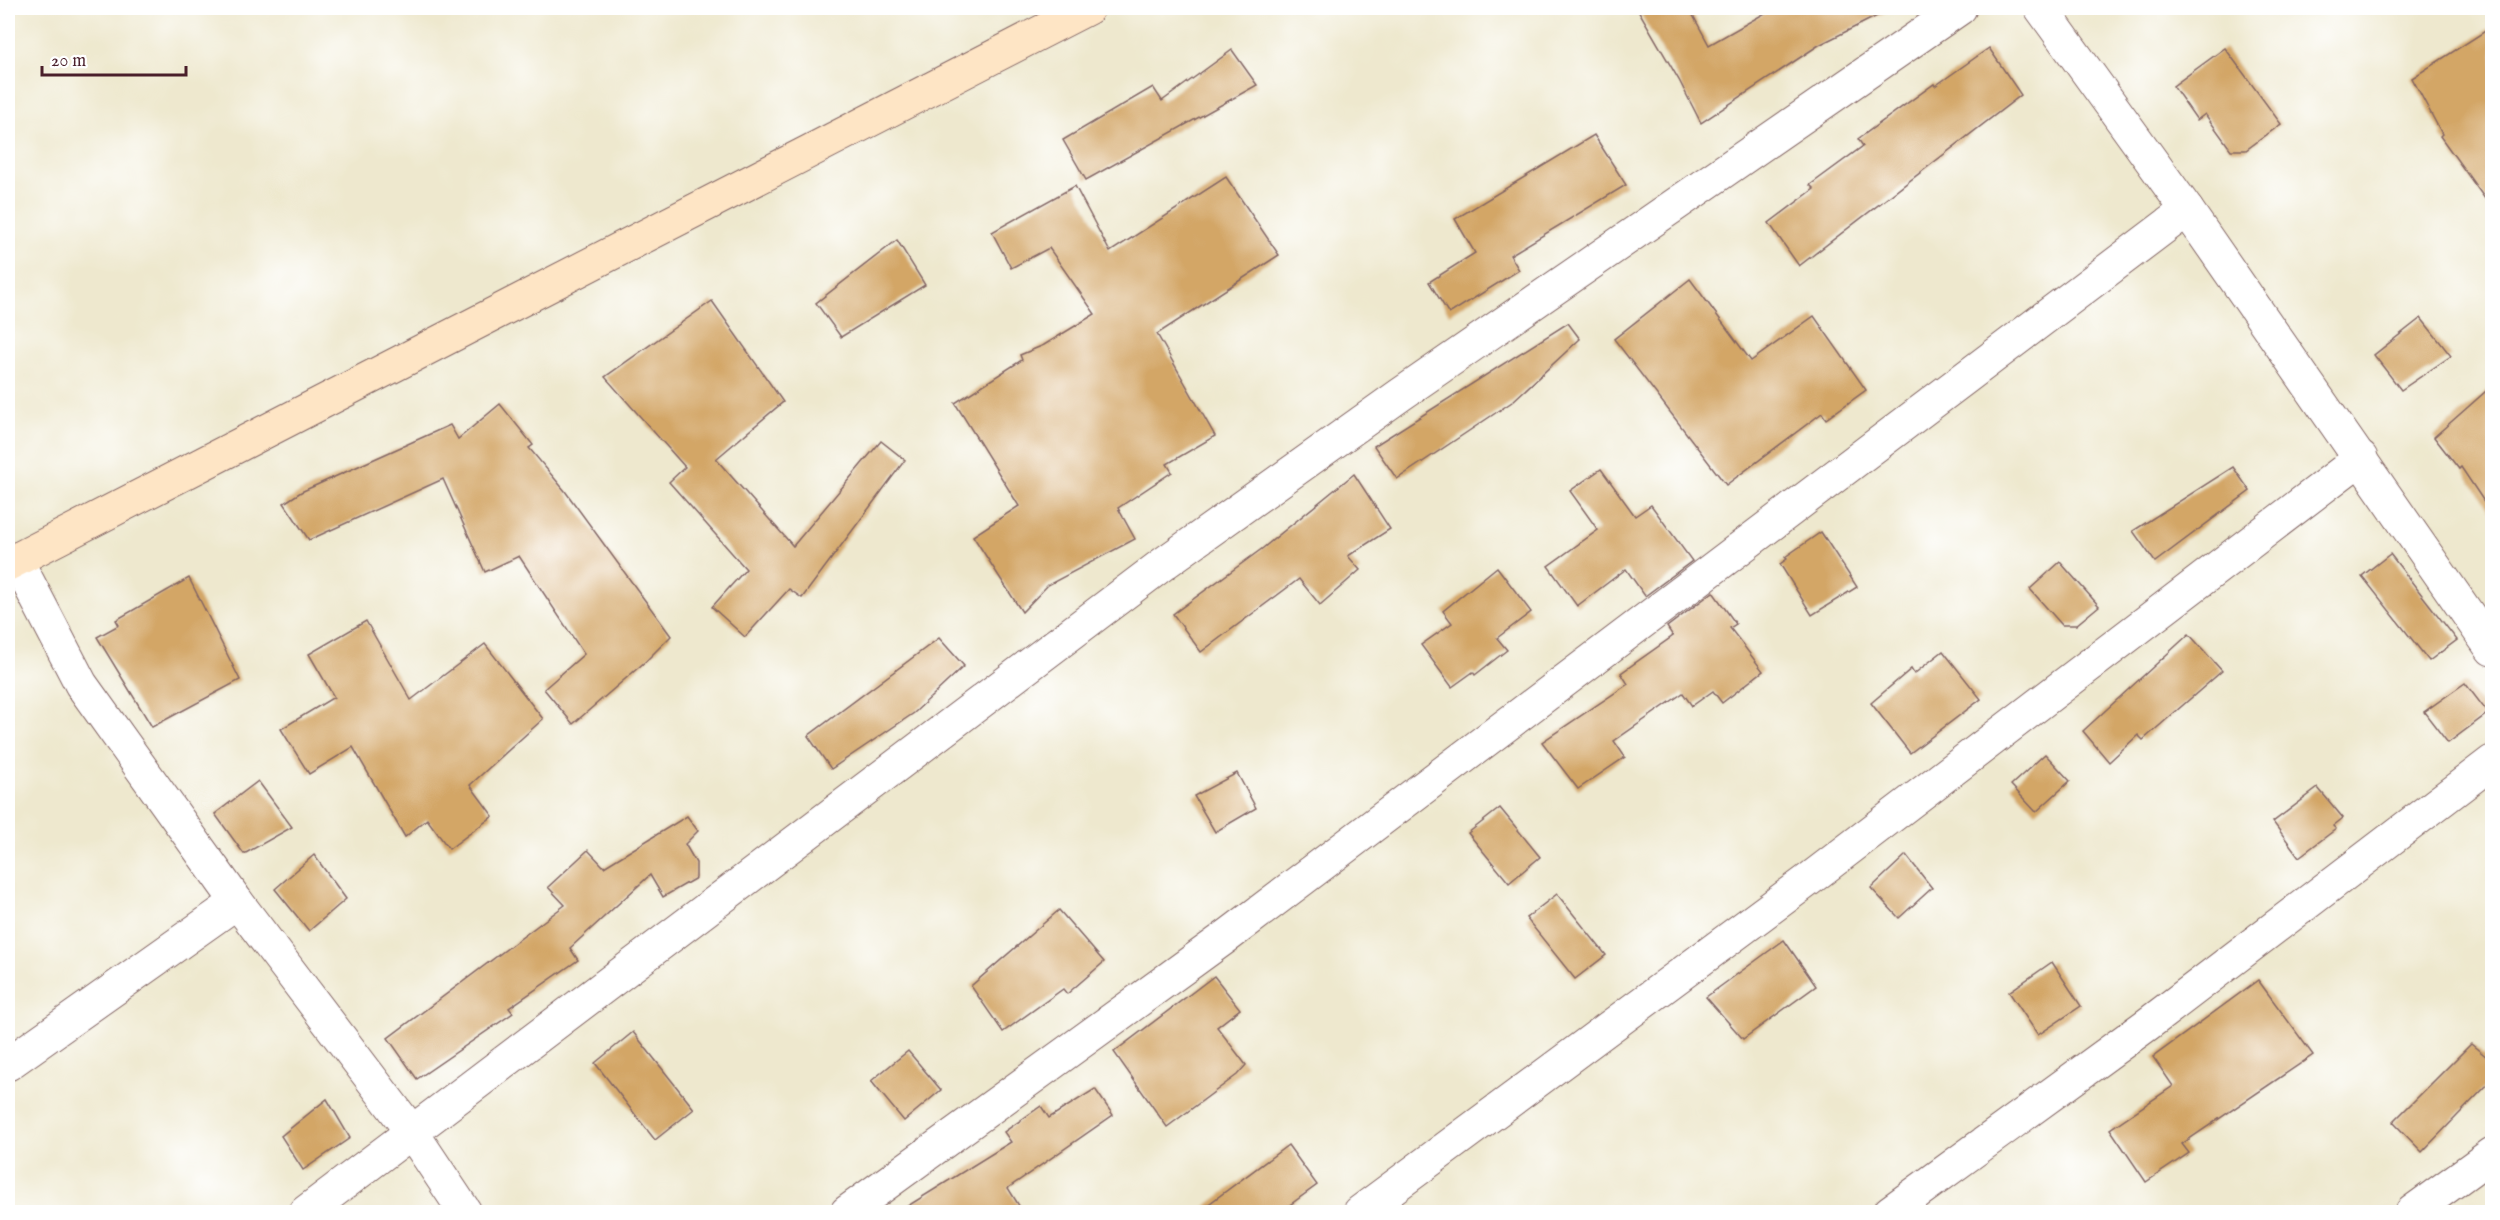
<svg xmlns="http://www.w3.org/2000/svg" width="2500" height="1220" font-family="'IM FELL English',serif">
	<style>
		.building { fill: #d3a666 }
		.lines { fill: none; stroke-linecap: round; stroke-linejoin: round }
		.minor-casing { stroke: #836564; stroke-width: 35 }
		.secondary-casing { stroke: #836564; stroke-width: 35 }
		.minor { stroke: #fff; stroke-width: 33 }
		.secondary { stroke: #fee5c5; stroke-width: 33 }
	</style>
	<rect width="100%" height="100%" fill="#fff"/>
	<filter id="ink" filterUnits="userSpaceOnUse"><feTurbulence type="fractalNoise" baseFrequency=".0167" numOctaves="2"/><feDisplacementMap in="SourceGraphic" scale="12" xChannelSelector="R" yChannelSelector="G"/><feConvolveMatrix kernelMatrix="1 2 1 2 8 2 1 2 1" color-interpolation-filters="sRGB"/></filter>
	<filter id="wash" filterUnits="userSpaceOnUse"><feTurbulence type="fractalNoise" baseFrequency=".008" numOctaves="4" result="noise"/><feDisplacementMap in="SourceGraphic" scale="24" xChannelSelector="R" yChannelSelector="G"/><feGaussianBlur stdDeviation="1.35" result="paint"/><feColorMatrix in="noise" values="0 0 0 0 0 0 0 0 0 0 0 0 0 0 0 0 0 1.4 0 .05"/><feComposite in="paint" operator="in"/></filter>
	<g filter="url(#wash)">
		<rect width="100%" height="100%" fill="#eee8ce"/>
		<g id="blocks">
			<!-- building -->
			<g class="building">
				<path d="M1637 8H1689L1709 45 1774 8H1893L1819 45 1701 123 1679 80Z"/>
				<path d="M2493 26V210L2440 136 2442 134 2412 78Z"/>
				<path d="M1989 48 2021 95 1799 266 1769 223 1814 189 1810 185 1863 146 1858 139 1934 84 1935 86Z"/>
				<path d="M2225 48 2281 124 2246 150H2231L2205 114 2197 120 2173 86Z"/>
				<path d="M1232 50 1257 85 1086 180 1063 140 1153 87 1162 101Z"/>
				<path d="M1594 135 1626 185 1510 255 1519 270 1449 314 1429 282 1475 253 1455 219Z"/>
				<path d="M1226 177 1279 255 1157 334 1215 436 1167 464 1172 472 1118 508 1135 539 1048 585 1022 612 973 536 1019 506 955 403 1022 360 1020 355 1044 345 1095 314 1049 248 1011 268 992 232 1075 186 1110 252Z"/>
				<path d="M897 240 925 285 841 337 816 303Z"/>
				<path d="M1690 279 1751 361 1814 316 1866 390 1826 419 1822 413 1726 485 1614 339Z"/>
				<path d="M712 301 783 402 716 459 793 546 881 441 905 460 802 598 789 589 745 637 712 607 746 569 669 482 685 467 605 377Z"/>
				<path d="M2421 318 2451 356 2401 390 2374 355Z"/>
				<path d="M1568 323 1580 339 1512 402 1397 479 1374 446Z"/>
				<path d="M2493 385V515L2461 467 2459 469 2434 437Z"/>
				<path d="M500 404 533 445 529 448 565 491 671 636 646 661 573 724 544 689 584 654 519 556 485 572 443 479 309 540 284 503 301 492 450 425 458 439Z"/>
				<path d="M2233 467 2250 491 2155 562 2133 531Z"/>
				<path d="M1601 469 1635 516 1651 505 1692 561 1645 596 1626 569 1577 606 1548 566 1598 530 1570 491Z"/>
				<path d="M1354 474 1390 529 1348 556 1360 570 1320 605 1299 579 1201 652 1173 614 1263 548Z"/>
				<path d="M1821 532 1857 587 1812 615 1780 564 1787 559 1785 557Z"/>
				<path d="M2390 554 2457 640 2429 661 2362 576Z"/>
				<path d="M2060 562 2099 606 2076 625H2062L2030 589Z"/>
				<path d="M1497 567 1531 612 1497 638 1507 650 1475 675 1473 672 1452 687 1421 645 1452 623 1443 611Z"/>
				<path d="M189 578 240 680 152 727 97 637 119 625 116 620Z"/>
				<path d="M1713 592 1736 624 1730 628 1763 671 1722 703 1713 691 1692 706 1683 693 1614 741 1625 757 1578 789 1542 742 1628 684 1621 673 1673 636 1667 627Z"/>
				<path d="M366 621 411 700 485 644 543 719 470 785 493 816 449 849 427 819 405 837 353 747 309 774 281 729 334 697 309 654Z"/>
				<path d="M2189 634 2222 671 2143 740 2138 735 2109 762 2083 731Z"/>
				<path d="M939 638 964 666 914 713 831 769 808 736Z"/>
				<path d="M1943 651 1981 699 1910 753 1871 703 1911 669 1914 674Z"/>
				<path d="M2465 683 2488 713 2448 743 2424 712Z"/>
				<path d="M2045 754 2070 781 2036 812 2011 785Z"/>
				<path d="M1237 773 1256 808 1215 832 1194 796Z"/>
				<path d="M258 781 292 827 244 854 215 814Z"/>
				<path d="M2318 788 2343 818 2333 826 2336 829 2299 857 2273 822Z"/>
				<path d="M1500 808 1540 857 1509 883 1468 833Z"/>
				<path d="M687 816 698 831 685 844 696 863V878L663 897 650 875 570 948 578 960 509 1008 513 1013 417 1079 388 1038 565 905 548 887 588 850 604 867Z"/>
				<path d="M314 855 346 899 309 931 275 889Z"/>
				<path d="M1906 855 1932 888 1899 918 1871 888Z"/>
				<path d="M1557 894 1606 955 1575 979 1526 918Z"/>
				<path d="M1059 910 1104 962 1067 994 1063 989 1003 1032 971 986Z"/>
				<path d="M1784 940 1816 986 1743 1039 1706 997Z"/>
				<path d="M2052 962 2081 1006 2038 1035 2009 992Z"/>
				<path d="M1214 976 1240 1009 1217 1027 1246 1065 1237 1075 1167 1127 1114 1052Z"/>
				<path d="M2258 980 2313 1055 2182 1144 2189 1153 2146 1182 2110 1129 2173 1086 2153 1057Z"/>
				<path d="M633 1032 694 1109 655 1140 595 1063Z"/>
				<path d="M2471 1044 2493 1062V1079L2422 1152 2393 1122Z"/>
				<path d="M908 1051 941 1090 904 1121 871 1081Z"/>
				<path d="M1095 1089 1113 1115 1008 1188 1023 1212H898L1011 1142 1004 1132 1041 1106 1049 1118Z"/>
				<path d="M327 1099 350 1138 303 1170 281 1136Z"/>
				<path d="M1288 1145 1317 1185 1280 1212H1198Z"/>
			</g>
		</g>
	</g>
	<g filter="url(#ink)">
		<use href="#blocks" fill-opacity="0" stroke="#836564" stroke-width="1.5"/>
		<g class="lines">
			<!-- minor casing -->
			<g class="minor-casing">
				<g id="minor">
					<path d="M2041 8 2187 210 2492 649"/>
					<path d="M16 559 81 684 237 902 411 1131 465 1212"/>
					<path d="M8 1064 237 902"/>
					<path d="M306 1212 1163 564 1400 395 1960 8"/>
					<path d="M847 1212 1230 934 2187 210"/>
					<path d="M1360 1212 1807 881 2361 458"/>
					<path d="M1890 1212 2148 1024 2492 762"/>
					<path d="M2412 1212 2492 1154"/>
				</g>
			</g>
			<!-- secondary casing -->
			<g class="secondary-casing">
				<path id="secondary" d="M8 564 1088 8"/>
			</g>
			<!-- minor -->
			<use href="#minor" class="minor"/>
			<!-- secondary -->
			<use href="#secondary" class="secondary"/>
		</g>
	</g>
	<!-- margin -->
	<rect width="2500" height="1220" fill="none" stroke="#fff" stroke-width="30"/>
	<!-- scale -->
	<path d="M42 66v9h144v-9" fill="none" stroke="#4a1f2b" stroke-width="3"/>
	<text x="51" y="66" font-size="18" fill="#4a1f2b" stroke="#ffffff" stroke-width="4.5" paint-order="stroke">20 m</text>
</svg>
